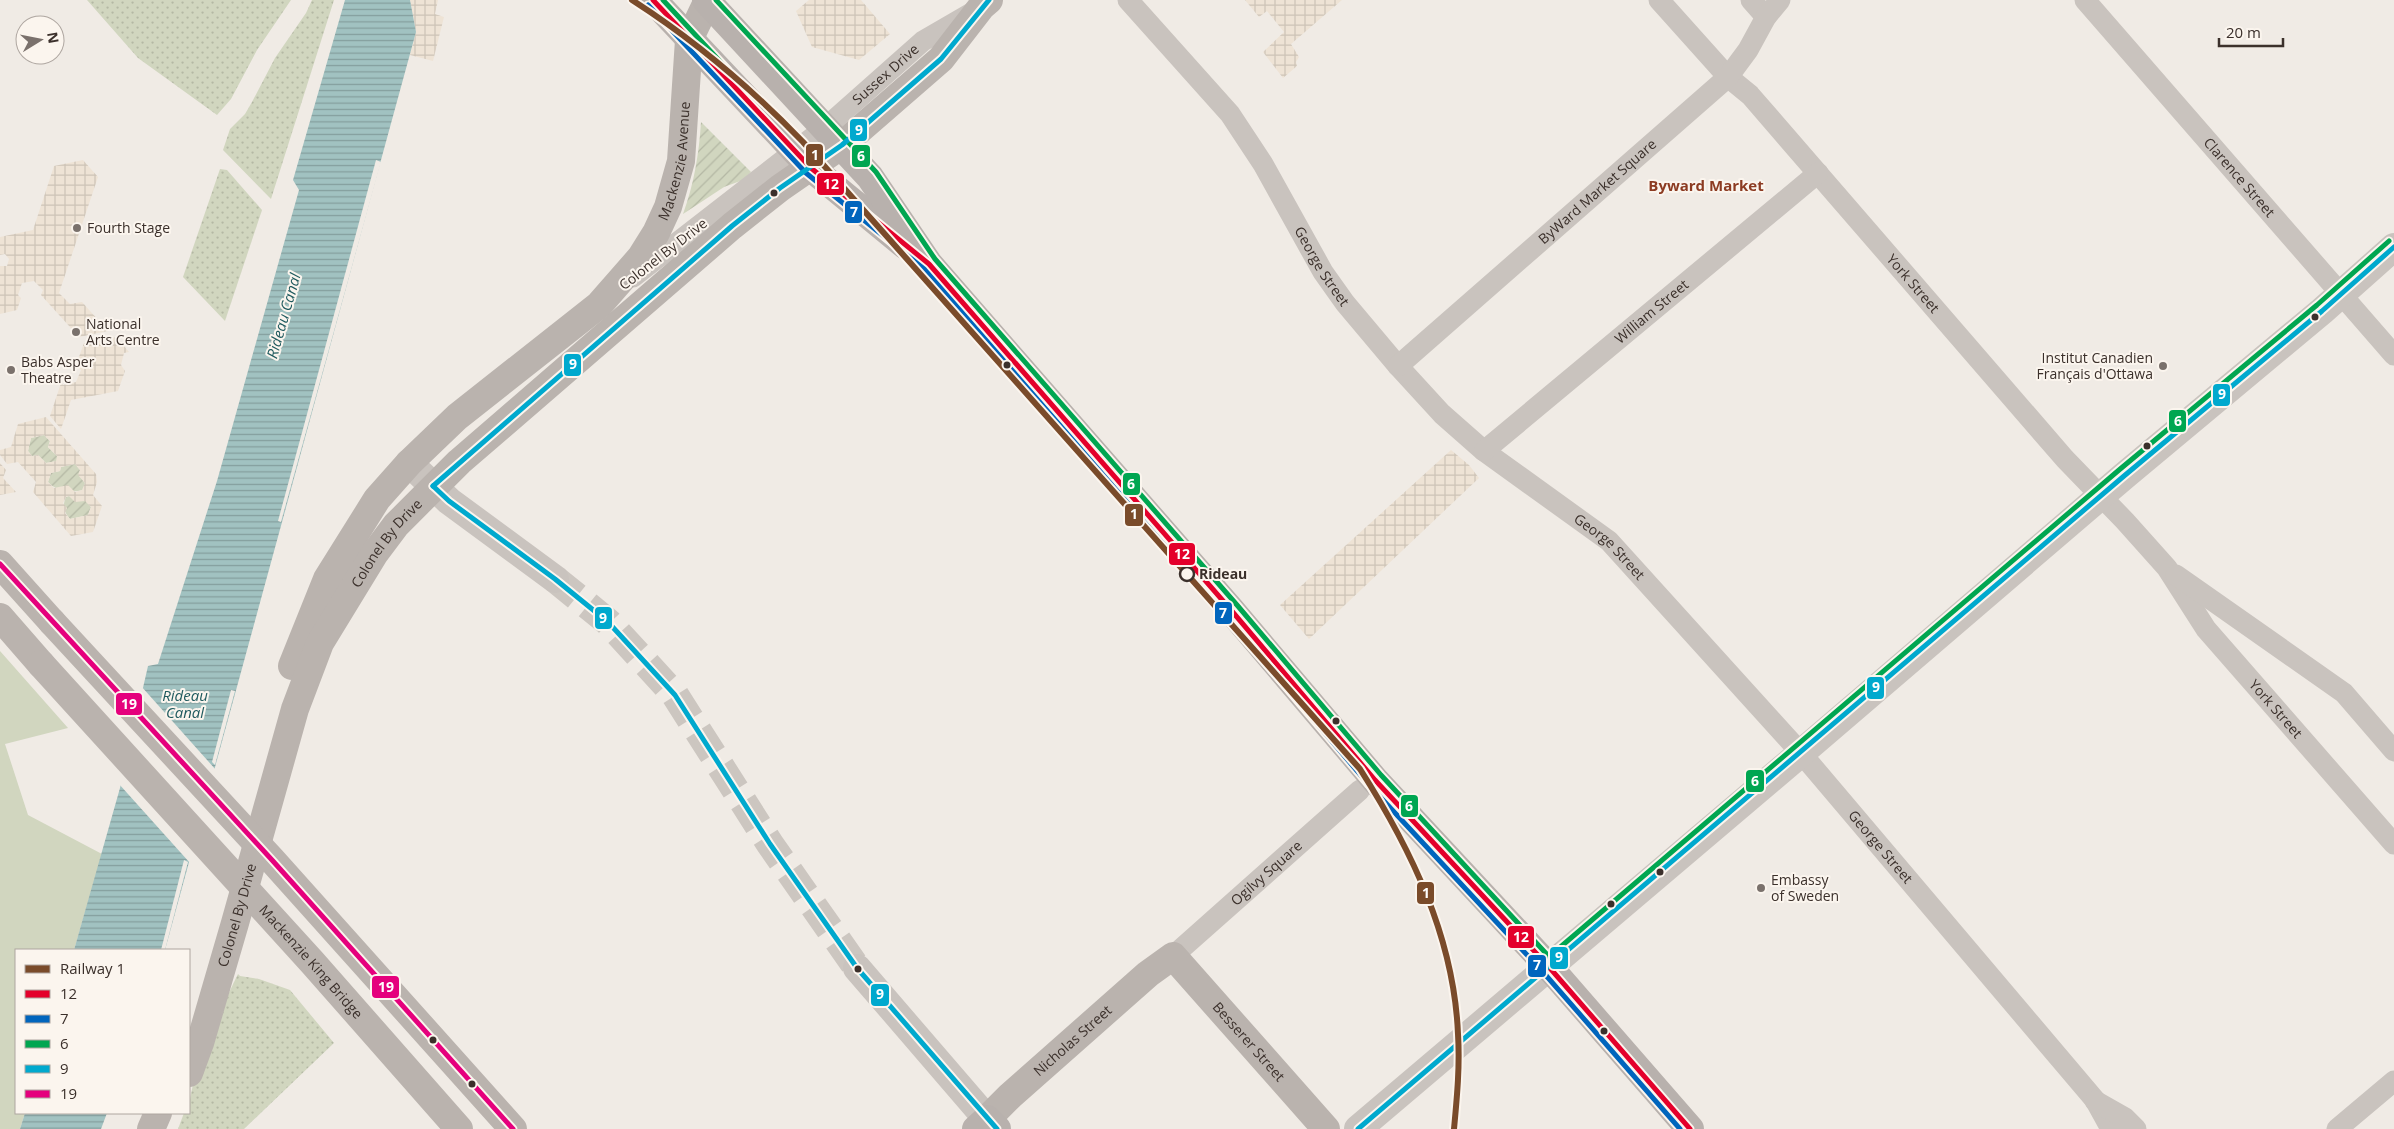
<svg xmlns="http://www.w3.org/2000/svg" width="2394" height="1129" font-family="'Open Sans',sans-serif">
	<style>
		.grass { fill: url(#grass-dots) }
		.park { fill: #d1d6bf }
		.garden { fill: url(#garden-furrows) }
		.plaza { fill: url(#plaza-grid); fill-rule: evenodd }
		.water { fill: url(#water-rules) }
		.pier { fill: #f0ebe5 }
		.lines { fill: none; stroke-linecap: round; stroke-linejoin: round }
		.tertiary-tunnel { stroke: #ccc6c0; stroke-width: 28; stroke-dasharray: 28 14; stroke-linecap: butt }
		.minor { stroke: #c9c3be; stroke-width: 21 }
		.tertiary { stroke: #c9c3be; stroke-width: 28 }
		.secondary { stroke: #bab3ae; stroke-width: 28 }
		.primary { stroke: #b8b1ad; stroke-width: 28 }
		.secondary-bridge { stroke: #bab3ae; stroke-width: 28 }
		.bus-1-casing { stroke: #fbf5ee; stroke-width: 9 }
		.bus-2-casing { stroke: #fbf5ee; stroke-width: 9 }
		.bus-3-casing { stroke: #fbf5ee; stroke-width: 9 }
		.bus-4-casing { stroke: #fbf5ee; stroke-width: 9 }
		.bus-5-casing { stroke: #fbf5ee; stroke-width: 9 }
		.bus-1 { stroke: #e4002b; stroke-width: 5 }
		.bus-2 { stroke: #0065bd; stroke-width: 5 }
		.bus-3 { stroke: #00a651; stroke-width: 5 }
		.bus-4 { stroke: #00a9ce; stroke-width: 5 }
		.bus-5 { stroke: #e5007d; stroke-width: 5 }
		.rail-1-casing { stroke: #fbf5ee; stroke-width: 10 }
		.rail-1 { stroke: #7a4b2a; stroke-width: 6 }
		.bus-dot { fill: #3b302b; stroke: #fbf5ee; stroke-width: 2 }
		.poi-dot { fill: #7a716c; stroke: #fbf5ee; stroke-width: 2 }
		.stop-dot { fill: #fbf5ee; stroke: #3b302b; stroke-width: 2.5 }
		.labels { text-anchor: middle; stroke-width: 4; stroke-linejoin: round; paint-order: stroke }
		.street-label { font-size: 14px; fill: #3b302b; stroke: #fbf5ee }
		.poi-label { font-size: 14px; fill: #3b302b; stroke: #fbf5ee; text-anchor: start }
		.stop-label { font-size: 14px; font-weight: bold; fill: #3b302b; stroke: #fbf5ee; text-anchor: start }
		.neighbourhood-label { font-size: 15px; font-weight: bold; fill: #8c3b22; stroke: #fbf5ee }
		.water-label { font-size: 15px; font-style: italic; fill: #1f5a5e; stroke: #fbf5ee }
		.line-badge { stroke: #fbf5ee; stroke-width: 2 }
		.badge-label { font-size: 14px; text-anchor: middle; font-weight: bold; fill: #fff }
	</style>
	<defs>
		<pattern id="grass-dots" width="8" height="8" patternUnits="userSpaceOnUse" patternTransform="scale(1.25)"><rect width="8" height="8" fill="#d1d6bf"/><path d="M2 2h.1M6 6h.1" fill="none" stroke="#b4b8a4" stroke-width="1.8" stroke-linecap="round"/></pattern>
		<pattern id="garden-furrows" width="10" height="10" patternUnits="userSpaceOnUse" patternTransform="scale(1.25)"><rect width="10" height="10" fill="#d1d6bf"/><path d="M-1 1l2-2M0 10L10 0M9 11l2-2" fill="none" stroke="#b4b8a4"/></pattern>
		<pattern id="plaza-grid" width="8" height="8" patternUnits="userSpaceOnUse" patternTransform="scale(1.25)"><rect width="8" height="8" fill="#eee3d5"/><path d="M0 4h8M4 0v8" fill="none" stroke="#cdc3b7"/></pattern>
		<pattern id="water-rules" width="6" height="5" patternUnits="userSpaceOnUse" patternTransform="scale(1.25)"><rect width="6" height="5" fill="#a1c2c1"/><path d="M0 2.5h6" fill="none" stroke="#849e9d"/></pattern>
	</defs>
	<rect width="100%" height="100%" fill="#f0ebe5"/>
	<!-- grass -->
	<g class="grass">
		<path d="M87 0H291L257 50 231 99 217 115 138 58Z"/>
		<path d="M312 0H334L271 199 223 150 230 129 245 114 252 102 275 58 306 13Z"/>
		<path d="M220 169 227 170 262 210 225 321 183 277Z"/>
		<path d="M238 974 240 976 259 979 290 990 334 1043 244 1129H178L184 1113H189C189 1075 221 1009 238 974Z"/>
	</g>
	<!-- park -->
	<path class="park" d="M0 651 68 728 5 744 28 815 102 854 74 950H16V1113H25L20 1129H0Z"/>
	<!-- garden -->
	<g class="garden">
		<path d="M701 122 751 172 743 180 724 187 683 214C694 184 699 154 701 122Z"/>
		<path d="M44 435 50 441 48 447 57 456V461L46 463 38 455 32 456 28 451 31 438Z"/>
		<path d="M75 464 80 470 79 475 85 483 83 490C71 493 56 491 48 482L51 473 60 471 61 467Z"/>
		<path d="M69 496 85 500 91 507 88 515 70 519C64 512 62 506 66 497Z"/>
	</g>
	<!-- plaza -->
	<g class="plaza">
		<path d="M410 0H438L435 14 444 17 433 61 410 55 416 32Z"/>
		<path d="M809 0H861L890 34 859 60 812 47 796 11Z"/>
		<path d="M1245 0H1342L1291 44 1299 57 1296 62 1297 66 1283 78 1263 52 1284 32 1267 11 1259 17Z"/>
		<path d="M83 160 98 177 59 293 70 304 82 302 108 331 79 337 41 295 43 290 34 281 22 283 18 295 21 298 17 310 0 314V266H7L9 259 5 254 0 255V237L33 230 54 166Z"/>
		<path d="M117 337 129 352 124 353 121 365 125 371 118 391 71 400 61 429 50 416 61 383 63 385 76 382 81 370 76 365 84 343Z"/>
		<path d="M46 417 96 474 97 482 93 495 102 506 93 532 71 536 33 492 36 482 18 462 7 464 0 455V450L11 447 18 424ZM44 435 50 441 48 447 57 456 56 461 46 463 38 455 32 456 28 451 31 438ZM75 464 80 470 78 475 85 483 82 490 75 492 68 485 54 488 48 482 51 473 60 471 61 467ZM69 496 75 502 85 501 91 507 88 515 70 519 65 513 67 508 63 503 66 497Z"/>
		<path d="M1451 450 1469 465 1479 478 1309 639 1280 605Z"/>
		<path d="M0 463 6 470 3 478 16 492 0 495Z"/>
	</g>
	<!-- water -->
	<g class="water">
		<path d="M345 0H410L416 32 165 950H74L120 788 148 666 158 664 217 481 299 190 293 180Z"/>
		<path d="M25 1113H107L101 1129H20Z"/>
	</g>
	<!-- pier -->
	<g class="pier">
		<path d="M376 160 381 162 281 522 278 521Z"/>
		<path d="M141 686 216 770 190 863 119 784Z"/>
		<path d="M231 690 235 691 215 765 212 762Z"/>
		<path d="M184 860 188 862 165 950H161Z"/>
	</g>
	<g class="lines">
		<!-- tertiary-tunnel -->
		<path class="tertiary-tunnel" d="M555 579 608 622 675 695 770 844 857 968"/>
		<!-- minor -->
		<g class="minor">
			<path id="s1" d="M1128 0 1230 114 1263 164 1323 272 1345 303 1398 366 1442 414 1484 451 1609 541 1801 753 2095 1100 2111 1129"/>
			<path id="s2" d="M1659 0 1728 77 1750 95 2065 459 2125 521 2167 568 2206 629 2394 844"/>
			<path d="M1751 0 1766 17"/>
			<path id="s3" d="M2085 0 2394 355"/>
			<path id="s4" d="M633 277 826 127 923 41 973 12"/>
			<path id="s5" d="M1398 366 1728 77 1748 50 1766 17 1780 0"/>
			<path id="s6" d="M1484 451 1818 173"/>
			<path d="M2176 575 2344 693 2394 751"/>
			<path id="s7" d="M1173 956 1360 790"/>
			<path d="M2095 1101 2125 1118 2136 1129"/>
			<path d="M2337 1129 2394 1081"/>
		</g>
		<!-- tertiary -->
		<g class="tertiary">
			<path d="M409 463 449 501 555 579"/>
			<path d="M857 968 987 1119"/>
			<path d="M1358 1129 1801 753 2124 476 2322 311 2394 247"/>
		</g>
		<!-- secondary -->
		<g class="secondary">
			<path d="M0 564 52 622"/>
			<path d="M0 617 41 664"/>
			<path id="s8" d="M292 666 327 579 377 499 409 463 457 417 599 305 641 257 656 233 668 207 681 161 689 40 708 0"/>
			<path id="s9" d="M189 1073 200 1043 235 923 295 709 320 643 375 553 396 525 459 462 732 226 780 188 842 145 941 59 982 6 989 0"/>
			<path id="s10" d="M987 1119 1010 1096 1148 974 1173 956 1326 1129"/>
			<path d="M151 1129 158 1113"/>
		</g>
		<!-- primary -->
		<g class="primary">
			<path d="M653 0 811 168 906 246"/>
			<path d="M706 0 870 177 929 264 1231 610 1375 780 1549 967 1690 1129"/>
			<path d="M976 1129 987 1119 997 1129"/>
		</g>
		<!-- secondary-bridge -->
		<g class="secondary-bridge">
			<path d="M52 622 272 860 513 1129"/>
			<path id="s11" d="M41 664 312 962 459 1129"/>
		</g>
		<!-- bus-1 casing -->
		<g class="bus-1-casing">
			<path id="bus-1" d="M653 0 811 168 929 264 1231 610 1375 780 1549 967 1690 1129"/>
		</g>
		<!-- bus-2 casing -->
		<g class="bus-2-casing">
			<path id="bus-2" d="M648 5 806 173 924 269 1225 615 1369 785 1543 972 1680 1129"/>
		</g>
		<!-- bus-3 casing -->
		<g class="bus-3-casing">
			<g id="bus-3">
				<path d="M663 0 728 70"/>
				<path d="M716 0 876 172 935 259 1237 605 1381 775 1554 962"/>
				<path d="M1544 961 2119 470 2317 305 2389 241"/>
			</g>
		</g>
		<!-- bus-4 casing -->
		<g class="bus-4-casing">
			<g id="bus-4">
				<path d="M433 486 449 501 555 579 608 622 675 695 770 844 857 968 997 1129"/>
				<path d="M433 486 732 226 780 188 842 145 941 59 989 0"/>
				<path d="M1358 1129 2124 476 2322 311 2394 247"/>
			</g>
		</g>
		<!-- bus-5 casing -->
		<g class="bus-5-casing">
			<path id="bus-5" d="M0 564 272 860 513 1129"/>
		</g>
		<!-- bus-1 -->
		<use href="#bus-1" class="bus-1"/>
		<!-- bus-2 -->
		<use href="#bus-2" class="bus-2"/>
		<!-- bus-3 -->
		<use href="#bus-3" class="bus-3"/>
		<!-- bus-4 -->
		<use href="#bus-4" class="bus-4"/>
		<!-- bus-5 -->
		<use href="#bus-5" class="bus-5"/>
		<!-- rail-1 casing -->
		<g class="rail-1-casing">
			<path id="rail-1" d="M632 0C696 41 751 88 803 142L1360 769C1411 849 1454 937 1458 1034 1460 1066 1457 1097 1454 1129"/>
		</g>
		<!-- rail-1 -->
		<use href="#rail-1" class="rail-1"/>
	</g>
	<!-- markers -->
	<g class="bus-dot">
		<circle cx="774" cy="193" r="4.5"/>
		<circle cx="2315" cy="317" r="4.5"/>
		<circle cx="1007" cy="365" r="4.5"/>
		<circle cx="2147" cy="446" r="4.5"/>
		<circle cx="1336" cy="721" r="4.5"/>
		<circle cx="1660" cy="872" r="4.5"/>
		<circle cx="1611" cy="904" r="4.5"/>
		<circle cx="858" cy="969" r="4.5"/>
		<circle cx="1604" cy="1031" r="4.5"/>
		<circle cx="433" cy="1040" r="4.5"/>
		<circle cx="472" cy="1084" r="4.5"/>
	</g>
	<g class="poi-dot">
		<circle cx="77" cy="228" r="5"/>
		<circle cx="76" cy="332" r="5"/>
		<circle cx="2163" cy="366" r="5"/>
		<circle cx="11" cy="370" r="5"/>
		<circle cx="1761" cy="888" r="5"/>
	</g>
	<circle class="stop-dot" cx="1187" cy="574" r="7"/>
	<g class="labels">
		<!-- street labels -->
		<g class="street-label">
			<text dy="5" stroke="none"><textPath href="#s4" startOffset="324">Sussex Drive</textPath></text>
			<text dy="5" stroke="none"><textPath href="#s8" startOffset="651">Mackenzie Avenue</textPath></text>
			<text dy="5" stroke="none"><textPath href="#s3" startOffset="235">Clarence Street</textPath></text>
			<text dy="5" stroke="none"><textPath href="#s5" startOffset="265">ByWard Market Square</textPath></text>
			<text transform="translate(663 254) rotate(-38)" y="5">Colonel By Drive</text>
			<text dy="5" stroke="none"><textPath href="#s1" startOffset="331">George Street</textPath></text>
			<text dy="5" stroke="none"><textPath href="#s2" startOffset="381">York Street</textPath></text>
			<text dy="5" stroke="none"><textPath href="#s6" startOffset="218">William Street</textPath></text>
			<text dy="5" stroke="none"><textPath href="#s9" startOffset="570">Colonel By Drive</textPath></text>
			<text dy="5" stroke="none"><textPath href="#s1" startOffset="736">George Street</textPath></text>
			<text dy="5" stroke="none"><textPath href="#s2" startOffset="941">York Street</textPath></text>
			<text dy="5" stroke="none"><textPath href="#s1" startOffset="1141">George Street</textPath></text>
			<text dy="5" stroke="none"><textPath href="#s7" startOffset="125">Ogilvy Square</textPath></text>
			<text dy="5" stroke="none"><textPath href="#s9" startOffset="165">Colonel By Drive</textPath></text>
			<text dy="5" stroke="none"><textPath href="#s11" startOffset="402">Mackenzie King Bridge</textPath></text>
			<text dy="5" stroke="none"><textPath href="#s10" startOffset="116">Nicholas Street</textPath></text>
			<text dy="5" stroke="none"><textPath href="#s10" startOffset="362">Besserer Street</textPath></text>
		</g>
		<!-- poi labels -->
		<g class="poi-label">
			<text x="87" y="233">Fourth Stage</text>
			<text x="86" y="329">National<tspan x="86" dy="16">Arts Centre</tspan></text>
			<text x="2153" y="363" text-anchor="end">Institut Canadien<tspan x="2153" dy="16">Français d'Ottawa</tspan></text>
			<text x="21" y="367">Babs Asper<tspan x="21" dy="16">Theatre</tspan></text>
			<text x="1771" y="885">Embassy<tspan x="1771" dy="16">of Sweden</tspan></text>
		</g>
		<!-- stop labels -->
		<g class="stop-label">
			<text x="1199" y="579">Rideau</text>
		</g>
		<!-- neighbourhood labels -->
		<g class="neighbourhood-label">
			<text x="1706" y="191">Byward Market</text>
		</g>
		<!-- water labels -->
		<g class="water-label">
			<text transform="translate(284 316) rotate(-74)" y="5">Rideau Canal</text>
			<text x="185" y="701">Rideau<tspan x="185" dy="17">Canal</tspan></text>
		</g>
	</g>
	<g class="line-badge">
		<rect x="849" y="118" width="19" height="24" rx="5" fill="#00a9ce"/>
		<rect x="805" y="143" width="19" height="24" rx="5" fill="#7a4b2a"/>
		<rect x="851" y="144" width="20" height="24" rx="5" fill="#00a651"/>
		<rect x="816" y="172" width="29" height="24" rx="5" fill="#e4002b"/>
		<rect x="844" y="200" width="19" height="24" rx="5" fill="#0065bd"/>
		<rect x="563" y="353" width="19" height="24" rx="5" fill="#00a9ce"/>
		<rect x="2212" y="383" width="19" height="24" rx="5" fill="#00a9ce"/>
		<rect x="2168" y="409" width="19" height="24" rx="5" fill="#00a651"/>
		<rect x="1122" y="472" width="19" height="24" rx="5" fill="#00a651"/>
		<rect x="1124" y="503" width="20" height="24" rx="5" fill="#7a4b2a"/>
		<rect x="1168" y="542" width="28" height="24" rx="5" fill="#e4002b"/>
		<rect x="1214" y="601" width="19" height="24" rx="5" fill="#0065bd"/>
		<rect x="594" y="606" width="19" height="24" rx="5" fill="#00a9ce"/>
		<rect x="1866" y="676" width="19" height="24" rx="5" fill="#00a9ce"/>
		<rect x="115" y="692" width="28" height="24" rx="5" fill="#e5007d"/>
		<rect x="1745" y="769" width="20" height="24" rx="5" fill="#00a651"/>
		<rect x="1400" y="794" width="19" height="24" rx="5" fill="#00a651"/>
		<rect x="1416" y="881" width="19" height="24" rx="5" fill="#7a4b2a"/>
		<rect x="1507" y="925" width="28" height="24" rx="5" fill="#e4002b"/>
		<rect x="1549" y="946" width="20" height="24" rx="5" fill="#00a9ce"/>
		<rect x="1527" y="954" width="20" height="24" rx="5" fill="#0065bd"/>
		<rect x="371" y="975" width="29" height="24" rx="5" fill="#e5007d"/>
		<rect x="870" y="983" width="20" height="24" rx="5" fill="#00a9ce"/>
	</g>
	<g class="badge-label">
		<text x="859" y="135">9</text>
		<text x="815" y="160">1</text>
		<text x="861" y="161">6</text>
		<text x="831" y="189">12</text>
		<text x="854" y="217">7</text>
		<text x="573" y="369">9</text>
		<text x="2222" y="399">9</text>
		<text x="2178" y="426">6</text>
		<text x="1131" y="489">6</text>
		<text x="1134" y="519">1</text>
		<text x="1182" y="559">12</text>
		<text x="1223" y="618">7</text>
		<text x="603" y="623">9</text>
		<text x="1876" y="692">9</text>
		<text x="129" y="709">19</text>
		<text x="1755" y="786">6</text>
		<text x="1409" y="811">6</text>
		<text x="1426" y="898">1</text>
		<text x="1521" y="942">12</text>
		<text x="1559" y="962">9</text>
		<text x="1537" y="970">7</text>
		<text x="386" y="992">19</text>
		<text x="880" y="999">9</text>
	</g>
	<!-- legend -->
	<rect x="15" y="949" width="175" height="165" fill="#fbf5ee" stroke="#aea6a0"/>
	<rect x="25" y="965" width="25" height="8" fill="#7a4b2a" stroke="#aea6a0"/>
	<text x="60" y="974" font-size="15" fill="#3b302b">Railway 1</text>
	<rect x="25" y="990" width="25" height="8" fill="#e4002b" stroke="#aea6a0"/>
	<text x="60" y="999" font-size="15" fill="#3b302b">12</text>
	<rect x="25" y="1015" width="25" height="8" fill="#0065bd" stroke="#aea6a0"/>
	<text x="60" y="1024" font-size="15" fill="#3b302b">7</text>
	<rect x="25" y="1040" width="25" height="8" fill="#00a651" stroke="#aea6a0"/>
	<text x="60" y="1049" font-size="15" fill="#3b302b">6</text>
	<rect x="25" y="1065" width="25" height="8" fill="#00a9ce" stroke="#aea6a0"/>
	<text x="60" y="1074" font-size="15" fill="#3b302b">9</text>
	<rect x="25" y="1090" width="25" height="8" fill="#e5007d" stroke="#aea6a0"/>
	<text x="60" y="1099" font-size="15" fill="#3b302b">19</text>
	<!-- north arrow -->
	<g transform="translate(40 40) rotate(80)"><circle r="24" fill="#fbf5ee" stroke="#aea6a0"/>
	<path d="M0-4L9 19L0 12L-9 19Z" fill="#7a716c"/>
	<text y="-8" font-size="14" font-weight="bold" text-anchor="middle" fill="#3b302b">N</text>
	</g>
	<!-- scale -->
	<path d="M2219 38v8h64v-8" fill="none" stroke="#3b302b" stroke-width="2.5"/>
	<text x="2226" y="38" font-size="15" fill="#3b302b" stroke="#fbf5ee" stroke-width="4" paint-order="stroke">20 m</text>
</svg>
